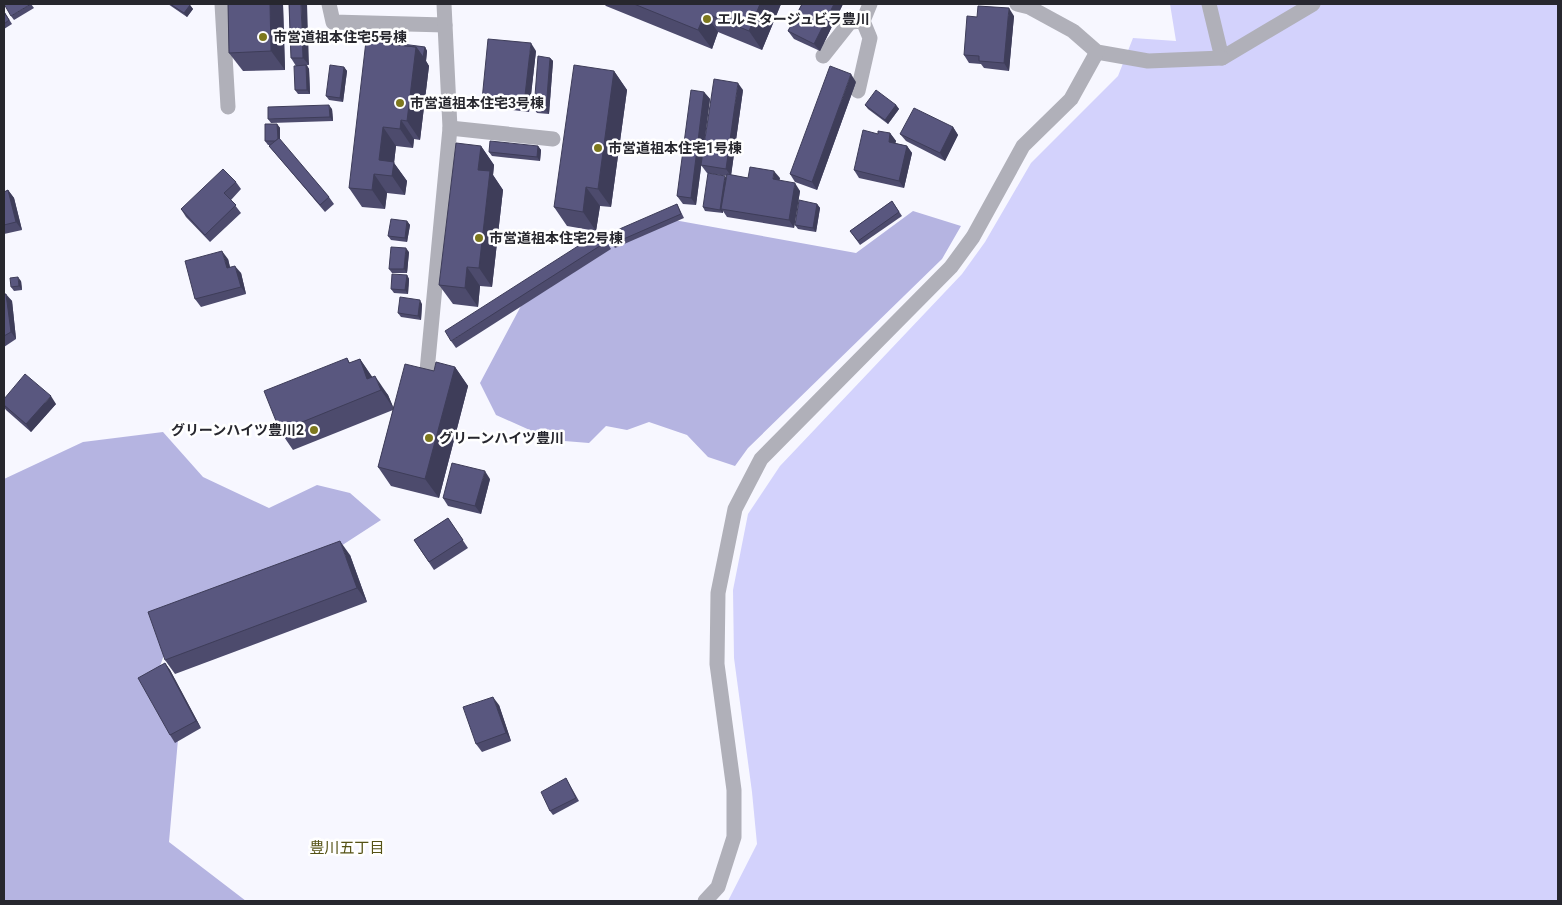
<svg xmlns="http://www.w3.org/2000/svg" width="1562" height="905" font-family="Roboto,'Noto Sans JP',sans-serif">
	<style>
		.green { fill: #d3d2fc }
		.forest { fill: #b5b4e1 }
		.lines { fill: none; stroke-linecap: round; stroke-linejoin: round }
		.service { stroke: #b0b0b9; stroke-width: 15 }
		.minor { stroke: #b0b0b9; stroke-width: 15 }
		.wall { fill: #4d4b6d }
		.shaded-wall { fill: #3e3d59 }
		.building { fill: #59577f; stroke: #3e3d59 }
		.poi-dot { fill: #7d781e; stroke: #fff; stroke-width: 2 }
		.labels { text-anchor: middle; stroke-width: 5; stroke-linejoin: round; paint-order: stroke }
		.poi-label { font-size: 14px; font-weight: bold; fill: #27272e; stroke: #fff; text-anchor: start }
		.neighbourhood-label { font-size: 15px; fill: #555215; stroke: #fff }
	</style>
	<rect width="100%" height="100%" fill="#f7f7ff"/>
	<!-- green -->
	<path class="green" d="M1170 4H1558V901H728L757 844 752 792 734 658 733 590 748 514 780 466 962 274 985 242 1031 163 1118 76 1133 38 1176 41Z"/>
	<!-- forest -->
	<g class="forest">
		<path d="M913 211 961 226 942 259 748 448 735 466 708 457 687 435 649 422 627 430 606 426 589 443 552 440 496 415 480 383 522 304 580 257 663 218 856 253Z"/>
		<path d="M163 432 203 477 269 508 317 485 350 493 381 520 270 592 176 621 159 669 179 728 169 842 246 901H4V479L83 442Z"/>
	</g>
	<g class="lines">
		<!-- service -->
		<g class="service">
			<path d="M222 4 228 107"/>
			<path d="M329 4 333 22 445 25"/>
			<path d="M1209 4 1222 58 1313 4"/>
			<path d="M823 56 850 22 863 21"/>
			<path d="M858 91 870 38 863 21 870 4"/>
			<path d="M450 128 553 139"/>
			<path d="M427 371 450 128 444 4"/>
		</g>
		<!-- minor -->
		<g class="minor">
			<path d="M1017 4 1029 7 1073 31 1097 52 1148 61 1222 58"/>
			<path d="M705 901 718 887 734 837V790L717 664 718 593 735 509 761 459 951 267 973 237 1023 146 1071 99 1097 52"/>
		</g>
	</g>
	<!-- wall -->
	<g class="wall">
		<path d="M31 4 34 8 14 20 11 16Z"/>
		<path d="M168 4H189L193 9 187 17Z"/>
		<path d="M228 4H283L285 70 243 71 229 53Z"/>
		<path d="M289 4 309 65H307L309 69 310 94H298L295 90 296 66 291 58Z"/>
		<path d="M604 4H781L762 50 718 32 712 49 606 6Z"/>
		<path d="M802 4H843L820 51 794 39 788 31Z"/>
		<path d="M4 11 12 24 4 29Z"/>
		<path d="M1014 16 1009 71 984 68 981 64 969 63 964 55 977 17Z"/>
		<path d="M387 44 425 47 427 51 426 61 429 66 420 140 414 139 413 148 396 146 394 163 407 181 405 195 387 193 385 209 362 207 349 188Z"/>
		<path d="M536 51 529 112 487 107 482 100Z"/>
		<path d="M550 58 553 61 549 114 537 113 534 109Z"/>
		<path d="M344 67 347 71 343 102 329 100 326 96Z"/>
		<path d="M614 71 627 90 611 207 600 206 596 231 567 226 554 207Z"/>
		<path d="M856 82 817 190 795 182 790 174Z"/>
		<path d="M743 90 731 175 748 178H780L779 180 800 191 794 228 727 217 723 211V213L705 211 703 207 727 178V176L707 173 701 165Z"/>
		<path d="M704 92 710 99 696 205 683 204 677 196Z"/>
		<path d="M865 105H896L899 109 888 124 868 109Z"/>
		<path d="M332 109 333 121 271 123 268 119Z"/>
		<path d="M277 124 280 128V140L329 197 334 204 325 212 275 153 269 146 270 145H268L265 141Z"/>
		<path d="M953 127 958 135 945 161 906 141 900 134Z"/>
		<path d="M890 133 896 141 895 143 907 146 912 153 904 188 859 178 854 170 878 134Z"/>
		<path d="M481 146 494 165 493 175 503 190 492 287 480 286 478 307 453 304 439 285Z"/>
		<path d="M538 146 541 150 540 161 492 156 489 152Z"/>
		<path d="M236 182 241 189 231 200 241 213 210 242 186 217 181 209Z"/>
		<path d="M8 190 14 198 22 230 4 234V192Z"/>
		<path d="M892 201 902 216 860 245 850 231Z"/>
		<path d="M677 204 684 218 615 248 612 244Z"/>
		<path d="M817 204 820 208 816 232 798 229 795 225Z"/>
		<path d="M407 221 410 225 407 242 391 240 388 236Z"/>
		<path d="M605 239 611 249 456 348 451 341Z"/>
		<path d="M409 252 407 273H392L389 269Z"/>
		<path d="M228 259 230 267 241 273 246 294 201 307 195 299Z"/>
		<path d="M407 275 409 279 408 294 394 293 391 289Z"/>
		<path d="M21 281 22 290 14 291 11 287Z"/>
		<path d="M4 294 12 301 16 339 4 347Z"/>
		<path d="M422 304 421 320 401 317 398 313Z"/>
		<path d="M347 358 350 363 360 359 372 377 388 395 393 407 434 371 455 367 468 386 439 498 391 486 378 467 393 410 293 450 280 431Z"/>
		<path d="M4 399 56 404 31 432 6 410 4 407Z"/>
		<path d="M490 479 481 514 448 506 443 498Z"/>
		<path d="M448 518 468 548 434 570 414 540Z"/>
		<path d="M350 555 367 602 175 674 165 660Z"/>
		<path d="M165 663 170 670 201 728 175 743 170 735Z"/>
		<path d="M499 705 511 741 482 752 476 744Z"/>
		<path d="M566 778 579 801 553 815 550 811Z"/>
	</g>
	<!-- shaded-wall -->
	<g class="shaded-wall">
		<path d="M270 4H283L285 70 271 51Z"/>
		<path d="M301 4H307L309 65 303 58Z"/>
		<path d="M760 4H781L762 50 749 31Z"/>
		<path d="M834 4H843L820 51 814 44Z"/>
		<path d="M190 5 193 9 187 17 184 13Z"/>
		<path d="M1009 8 1014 16 1009 71 1004 63Z"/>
		<path d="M705 13 718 32 712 49 698 30Z"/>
		<path d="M531 43 536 51 529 112 524 104Z"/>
		<path d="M416 47H425L427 51 426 61 429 66 420 140 407 121Z"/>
		<path d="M550 58 553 61 549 114 546 110Z"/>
		<path d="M306 65 309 69 310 94 307 90Z"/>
		<path d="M344 67 347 71 343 102 340 98Z"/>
		<path d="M614 71 627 90 611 207 598 189Z"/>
		<path d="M851 74 856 82 817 190 812 182Z"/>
		<path d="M738 83 743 90 731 176 726 169Z"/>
		<path d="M704 92 710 99 696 205 691 198Z"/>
		<path d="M329 105 332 109 333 121 330 117Z"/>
		<path d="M896 105 899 109 888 124 885 120Z"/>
		<path d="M401 120 414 139 413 148 400 129Z"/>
		<path d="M277 124 280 128V144L278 141Z"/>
		<path d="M383 127 396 146 394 163 407 181 405 195 392 176 379 160Z"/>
		<path d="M953 127 958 135 945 161 940 153Z"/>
		<path d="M890 133 896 141 894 149 889 142Z"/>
		<path d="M481 146 494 165 493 175 503 190 492 287 479 268 478 170Z"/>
		<path d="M538 146 541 150 540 161 537 157Z"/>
		<path d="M907 146 912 153 904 188 899 181Z"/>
		<path d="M774 171 780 178 778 187 773 179Z"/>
		<path d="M374 174 387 193 385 209 372 190Z"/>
		<path d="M725 176 728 180 721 209 723 211V213L720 210Z"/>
		<path d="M795 183 800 191 794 228 789 220Z"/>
		<path d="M586 187 600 206 596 231 583 212Z"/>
		<path d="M8 190 14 198 22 230 16 222Z"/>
		<path d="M817 204 820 208 816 232 813 228Z"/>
		<path d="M407 221 410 225 407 242 405 238Z"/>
		<path d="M406 248 409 252 407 273 404 269Z"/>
		<path d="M222 251 228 259 232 276 227 268Z"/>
		<path d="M235 266 241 273 246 294 241 287Z"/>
		<path d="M467 267 480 286 478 307 465 288Z"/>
		<path d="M407 275 409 279 408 294 405 290Z"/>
		<path d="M18 277 21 281 22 290 19 286Z"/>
		<path d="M6 294 12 301 16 339 11 332Z"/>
		<path d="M420 300 422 304 421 320 418 316Z"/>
		<path d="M360 359 373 378 367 379Z"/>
		<path d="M455 367 468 386 439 498 425 479Z"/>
		<path d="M375 376 388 395 394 409 381 390Z"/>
		<path d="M51 396 56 404 31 432 26 424Z"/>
		<path d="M485 471 490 479 481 514 475 506Z"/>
		<path d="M340 541 350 555 367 602 357 588Z"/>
		<path d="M165 663 170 670 201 728 196 721Z"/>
		<path d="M493 697 499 705 511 741 506 733Z"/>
	</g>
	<!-- building -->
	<g class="building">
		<path d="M4 4H31L11 16Z"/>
		<path d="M170 4H189L190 5 184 13Z"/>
		<path d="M228 4H270L271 51 229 53Z"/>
		<path d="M289 4H301L303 58H291Z"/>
		<path d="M634 4H760L749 31 705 13 698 30Z"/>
		<path d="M802 4H834L814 44 788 31Z"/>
		<path d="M978 6 1009 8 1004 63 979 61V56L964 55 967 16 977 17Z"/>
		<path d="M4 12 9 20 4 24Z"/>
		<path d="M488 39 531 43 524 104 482 100Z"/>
		<path d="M366 41 416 47 407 121 401 120 400 129 383 127 379 160 394 162 392 176 374 174 372 190 349 188Z"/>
		<path d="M387 42 425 47 423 57 416 47 387 44Z"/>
		<path d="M538 56 550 58 546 110 534 109Z"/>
		<path d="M306 65 307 90H295L294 66Z"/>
		<path d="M330 65 344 67 340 98 326 96Z"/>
		<path d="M574 65 614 71 598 189 586 187 583 212 554 207Z"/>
		<path d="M830 66 851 74 812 182 790 174Z"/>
		<path d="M714 79 738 83 726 169 701 165Z"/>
		<path d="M691 90 704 92 691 198 677 196Z"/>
		<path d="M876 90 896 105 885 120 865 105Z"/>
		<path d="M329 105 330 117 268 119V107Z"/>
		<path d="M914 108 953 127 940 153 900 134Z"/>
		<path d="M265 124H277L278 139 275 141H265Z"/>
		<path d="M863 130 878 134V131L890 133 889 142 907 146 899 181 854 170Z"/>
		<path d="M279 138 329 197 320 205 269 146Z"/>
		<path d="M490 141 538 146 537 157 489 152Z"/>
		<path d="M456 143 481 146 478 170 490 171 479 268 467 267 465 288 439 285Z"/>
		<path d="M750 167 774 171 773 179 795 183 789 220 721 209 727 174 748 178Z"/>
		<path d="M223 169 236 182 224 193 236 205 205 235 181 209Z"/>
		<path d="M708 173 725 176 720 210 703 207Z"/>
		<path d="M8 190 16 222 4 225V192Z"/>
		<path d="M799 200 817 204 813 228 795 225Z"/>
		<path d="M892 201 899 212 858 241 850 231Z"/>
		<path d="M677 204 681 214 612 244 608 234Z"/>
		<path d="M391 219 407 221 405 238 388 236Z"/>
		<path d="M600 232 606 242 451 341 445 331Z"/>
		<path d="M391 247 406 248 404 269H389Z"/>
		<path d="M222 251 227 268 235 266 241 287 195 299 185 261Z"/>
		<path d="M392 274 407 275 405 290 391 289Z"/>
		<path d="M18 277 19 286 11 287 10 278Z"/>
		<path d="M4 294H6L11 332 4 336Z"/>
		<path d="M400 297 420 300 418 316 398 313Z"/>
		<path d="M347 358 349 363 360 359 367 379 375 376 381 390 280 431 264 391Z"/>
		<path d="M436 362 455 367 425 479 378 467 405 364 434 371Z"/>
		<path d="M25 374 51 396 26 424 4 405V399Z"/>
		<path d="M452 463 485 471 475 506 443 498Z"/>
		<path d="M448 518 463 540 429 562 414 540Z"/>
		<path d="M340 541 357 588 165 660 148 612Z"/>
		<path d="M165 663 196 721 170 735 138 678Z"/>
		<path d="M493 697 506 733 476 744 463 707Z"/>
		<path d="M566 778 576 798 550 811 541 792Z"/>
	</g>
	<!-- markers -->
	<g class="poi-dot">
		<circle cx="707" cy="19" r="5"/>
		<circle cx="263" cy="37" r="5"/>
		<circle cx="400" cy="103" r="5"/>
		<circle cx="598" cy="148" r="5"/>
		<circle cx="479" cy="238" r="5"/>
		<circle cx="314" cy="430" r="5"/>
		<circle cx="429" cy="438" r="5"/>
	</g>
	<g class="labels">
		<!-- poi labels -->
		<g class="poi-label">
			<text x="717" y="24">エルミタージュビラ豊川</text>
			<text x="273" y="42">市営道祖本住宅5号棟</text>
			<text x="410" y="108">市営道祖本住宅3号棟</text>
			<text x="608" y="153">市営道祖本住宅1号棟</text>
			<text x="489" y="243">市営道祖本住宅2号棟</text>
			<text x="304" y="435" text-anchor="end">グリーンハイツ豊川2</text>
			<text x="439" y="443">グリーンハイツ豊川</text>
		</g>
		<!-- neighbourhood labels -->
		<g class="neighbourhood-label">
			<text x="347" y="853">豊川五丁目</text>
		</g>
	</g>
	<!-- border -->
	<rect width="1562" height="905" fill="none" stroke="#27272e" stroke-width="10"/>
</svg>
